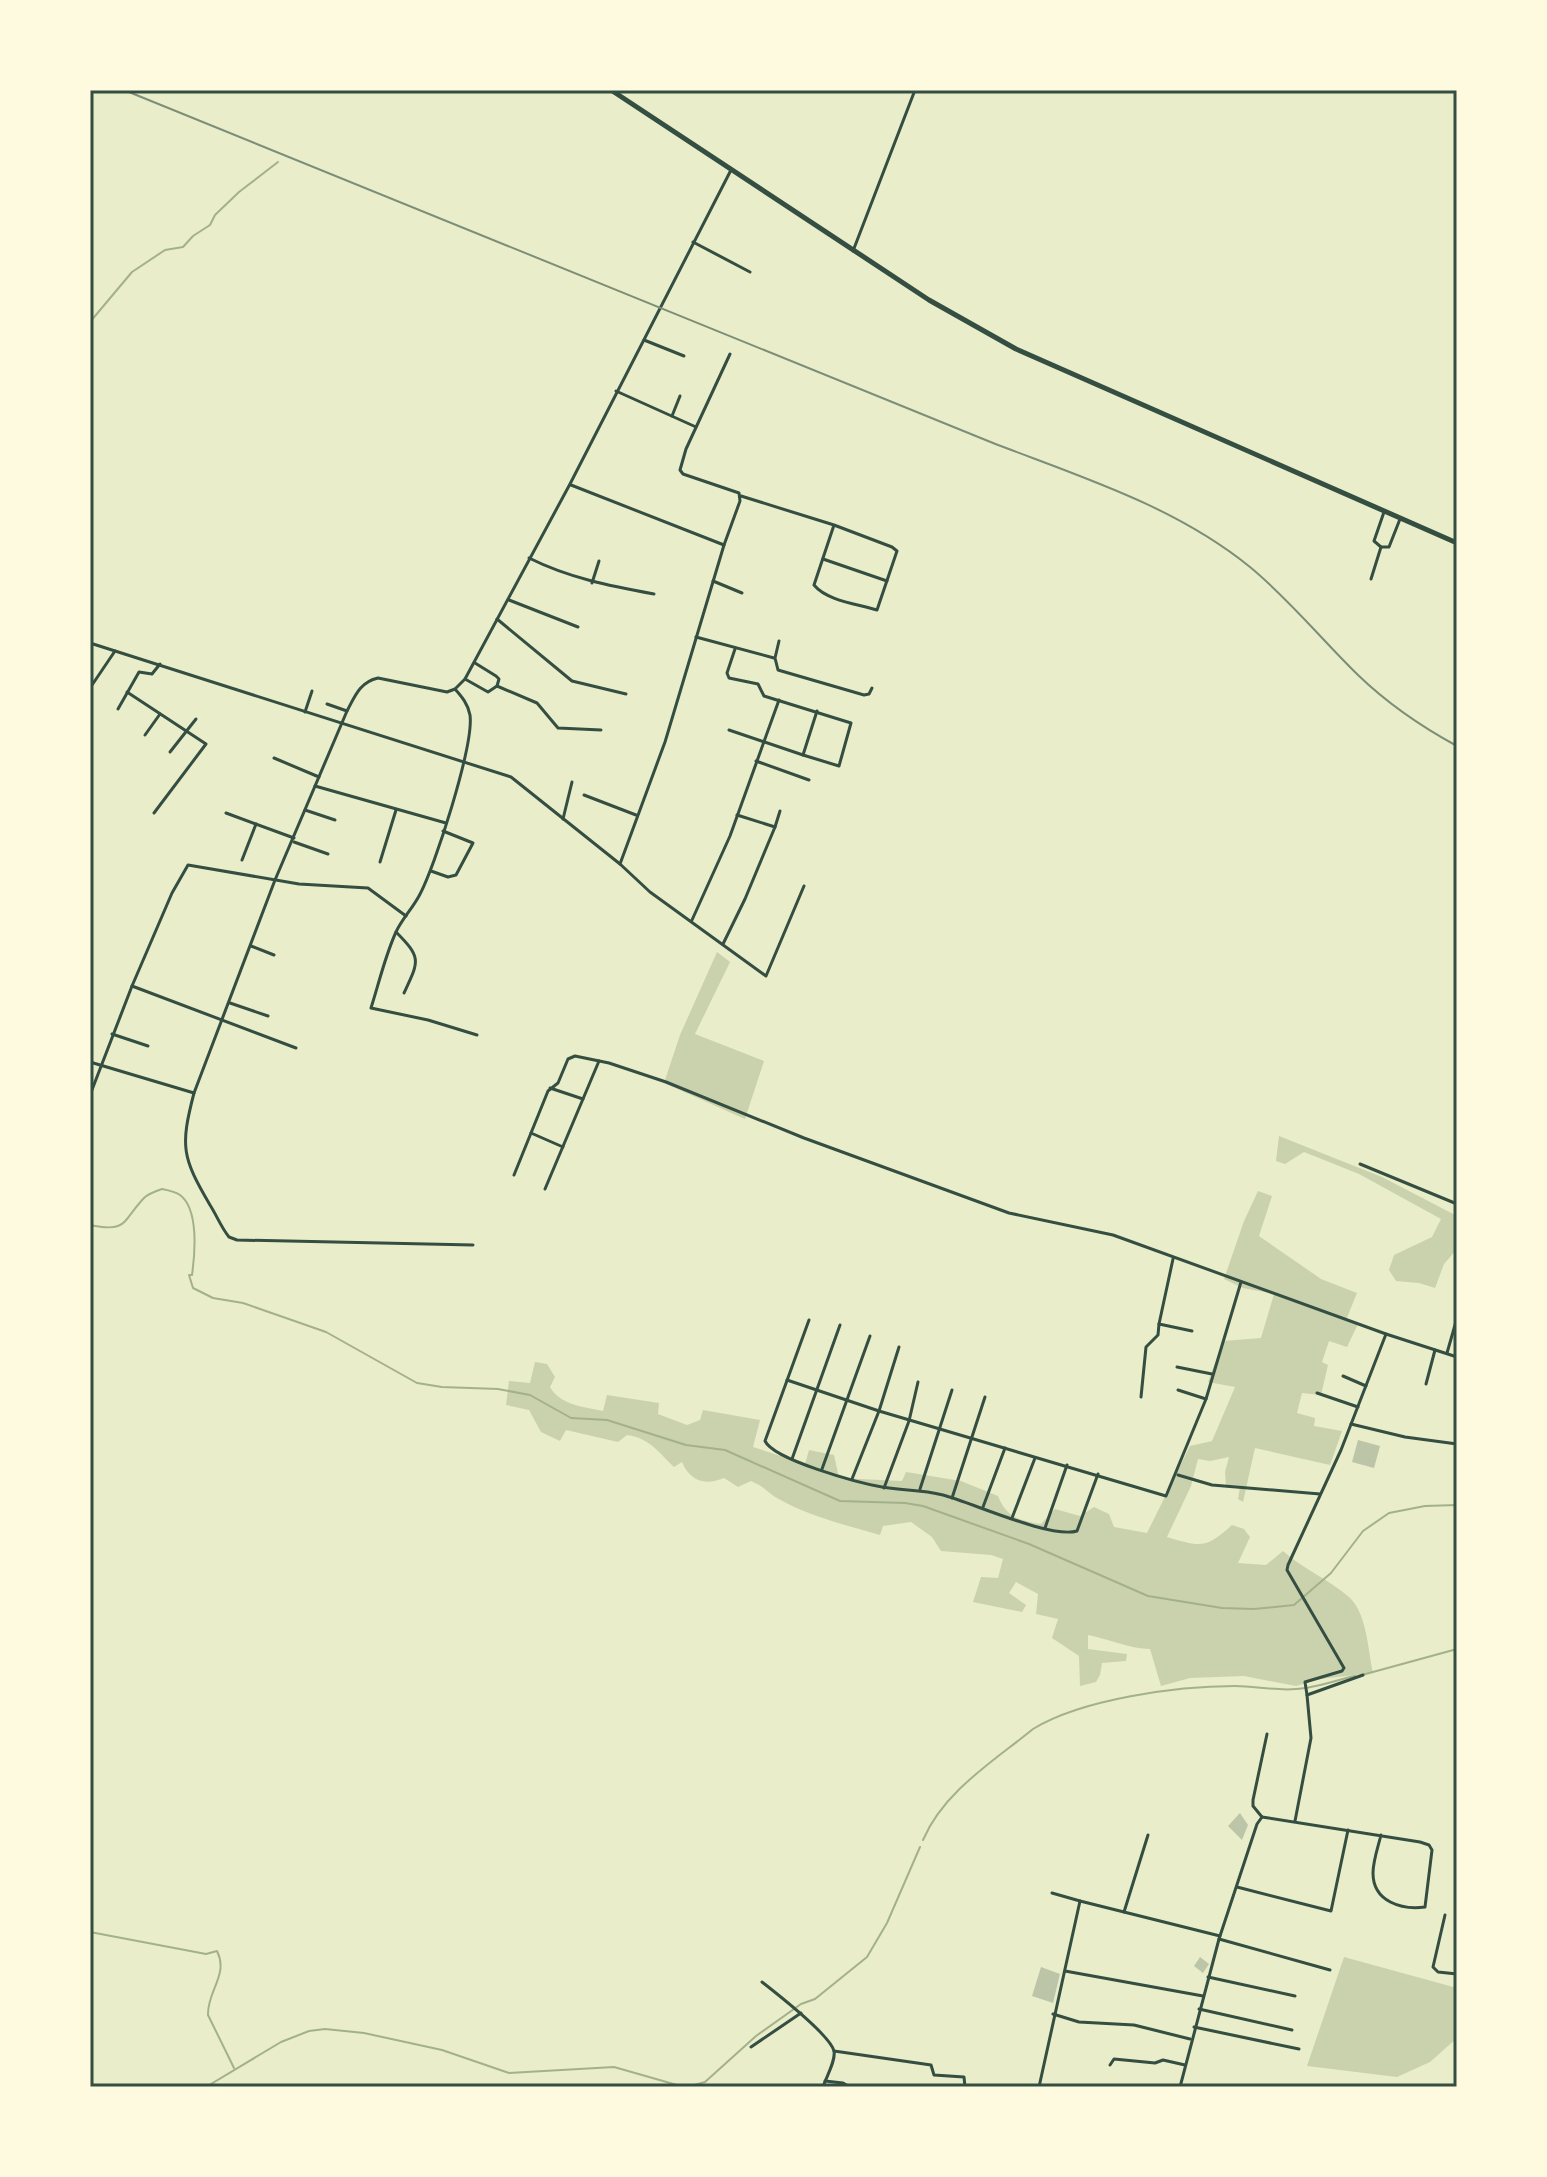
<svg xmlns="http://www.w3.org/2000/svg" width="1547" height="2177" font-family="Karla,sans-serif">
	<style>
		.green { fill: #cad2ad }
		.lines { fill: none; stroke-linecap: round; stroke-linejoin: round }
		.stream { stroke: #a3b18a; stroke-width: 2 }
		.building { fill: #bcc5a7 }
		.minor { stroke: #344e41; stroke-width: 3 }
		.trunk { stroke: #344e41; stroke-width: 5 }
		.rail { stroke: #7c8e77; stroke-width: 2 }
		.neatline { fill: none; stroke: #344e41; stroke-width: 3 }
	</style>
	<rect width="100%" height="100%" fill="#e9edc9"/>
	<!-- green -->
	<g class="green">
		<path d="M717 952 730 962 695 1034 764 1061 745 1119 664 1083 680 1035Z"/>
		<path d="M1279 1136 1382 1177 1457 1216V1249L1444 1264 1435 1288 1419 1283 1396 1281 1389 1270 1394 1255 1432 1237 1441 1219 1359 1174 1304 1152 1285 1164 1276 1161Z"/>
		<path d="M1258 1191 1272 1196 1259 1236 1321 1279 1357 1293 1346 1320 1358 1324 1347 1347 1329 1341 1322 1362 1328 1365 1321 1395 1302 1393 1297 1413 1315 1418 1314 1426 1342 1431 1330 1465 1255 1448 1243 1502 1238 1499 1240 1487 1226 1485 1225 1472 1229 1457 1210 1461 1198 1459 1191 1486 1167 1537C1200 1547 1206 1549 1232 1525L1244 1529 1250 1537 1238 1563 1266 1565 1283 1551C1303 1569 1330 1580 1349 1597 1367 1613 1368 1651 1373 1673L1320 1679 1296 1686 1244 1676 1190 1678 1161 1686 1150 1649C1131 1649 1109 1639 1088 1635V1649L1127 1654 1126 1661 1102 1663 1100 1675 1096 1682 1080 1686 1079 1656 1052 1638 1058 1619 1036 1614 1038 1594 1016 1582 1009 1593 1026 1605 1022 1612 973 1602 981 1577 998 1578 1003 1559 991 1555 941 1551 932 1537 911 1522 883 1526 880 1535C845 1525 808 1516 777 1498 767 1492 765 1487 751 1481L738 1487 724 1478C705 1486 690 1481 682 1462L674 1467C657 1451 651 1439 627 1435L618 1442 566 1430 560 1441 541 1432 529 1410 506 1405 509 1381 530 1383 535 1362 547 1364 555 1377 550 1387C560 1405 584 1407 603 1411L607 1395 659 1403 658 1414 687 1425 700 1420 703 1410 760 1420 753 1447 805 1464 809 1450 834 1455 839 1478 902 1481 906 1472 961 1481 998 1496C1006 1517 1020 1521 1041 1524L1055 1509 1080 1516 1094 1507 1109 1514 1114 1527 1147 1533 1190 1446 1212 1441 1235 1387 1208 1382 1223 1341 1261 1338 1274 1294 1243 1288 1224 1279 1244 1221Z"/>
		<path d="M1344 1957 1457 1988V2038L1430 2062 1397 2077 1307 2066Z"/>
	</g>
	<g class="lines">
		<!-- stream -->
		<g class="stream">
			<path d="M90 322 132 272 165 250 183 247 193 236 210 225 215 215 239 192 278 162"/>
			<path d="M90 1225C128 1233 122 1221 144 1198 148 1194 156 1191 162 1189 167 1190 176 1192 180 1195 199 1209 195 1254 192 1275H189L193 1288 213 1298 243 1303 326 1332 417 1383 442 1387 498 1389 530 1395 571 1418 607 1420 686 1445 725 1450 840 1501 905 1503 923 1506 1029 1544 1148 1596 1222 1608 1254 1609 1294 1605 1331 1573 1363 1531 1389 1513 1425 1506 1457 1505"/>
			<path d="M1362 1675 1457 1649"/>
			<path d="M923 1840C944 1791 994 1761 1033 1729 1082 1699 1177 1686 1235 1686 1255 1686 1276 1691 1296 1689 1315 1688 1336 1680 1355 1676"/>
			<path d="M90 1932 206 1954 217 1951C229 1975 207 1991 208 2015L234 2068"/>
			<path d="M206 2087 281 2042 309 2031 325 2029 364 2033 442 2050 509 2073 614 2067 684 2087"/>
			<path d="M687 2087 705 2082 756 2036 801 2004 815 1999 867 1957 887 1923 920 1847"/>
		</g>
	</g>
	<!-- building -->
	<g class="building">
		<path d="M1358 1440 1380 1446 1374 1468 1352 1462Z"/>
		<path d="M1240 1813 1248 1825 1242 1840 1228 1826Z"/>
		<path d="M1200 1957 1209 1964 1203 1973 1194 1966Z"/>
		<path d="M1041 1967 1060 1974 1053 2003 1032 1996Z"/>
	</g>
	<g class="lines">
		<!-- minor -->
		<g class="minor">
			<path d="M693 242 750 272"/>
			<path d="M853 251 915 90"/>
			<path d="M644 340 684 356"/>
			<path d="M616 391 696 427"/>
			<path d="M672 416 680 396"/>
			<path d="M571 485 724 545"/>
			<path d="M741 496 834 525 892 547 897 551 877 610C858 604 827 601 814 585L834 525"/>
			<path d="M1384 512 1374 541 1381 547H1389L1400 519"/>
			<path d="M529 558C569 578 610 586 654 594"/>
			<path d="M823 559 887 581"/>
			<path d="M1371 579 1381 547"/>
			<path d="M713 581 742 593"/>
			<path d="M592 583 599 561"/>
			<path d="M509 600 578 627"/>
			<path d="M497 619 572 681 626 694"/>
			<path d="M696 637 774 658"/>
			<path d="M779 641 775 658 778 670 864 695 869 694 872 688"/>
			<path d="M90 643 511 777 620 864 650 892 766 976 804 886"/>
			<path d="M735 649 727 673 729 678 758 684 764 696 851 723 839 766 803 755"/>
			<path d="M465 679 488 692 497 686 499 679 496 676 475 663"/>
			<path d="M497 686 537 703 558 728 601 730"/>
			<path d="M90 688 115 651"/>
			<path d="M455 689C462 697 468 704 470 715 474 745 435 867 419 896 412 909 402 919 396 932 385 956 379 983 371 1008L428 1020 477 1035"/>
			<path d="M127 692 206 744 154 813"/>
			<path d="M327 704 347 711"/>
			<path d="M118 709 139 672 152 674 160 664"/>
			<path d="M305 712 312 691"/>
			<path d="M729 730 803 755 817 711"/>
			<path d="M145 735 160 714"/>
			<path d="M170 752 196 719"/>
			<path d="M274 758 319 777"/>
			<path d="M756 761 809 780"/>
			<path d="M315 786 446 823"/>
			<path d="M584 795 636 815"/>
			<path d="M305 810 335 820"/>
			<path d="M226 813 294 838"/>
			<path d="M563 819 572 782"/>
			<path d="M775 827 780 811"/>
			<path d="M294 842 328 854"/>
			<path d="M242 860 256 824"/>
			<path d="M380 862 396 810"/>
			<path d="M620 864 665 742 724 545 740 501 739 493 683 474 680 470 686 449 730 354"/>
			<path d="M431 871 448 877 456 875 473 843 443 831"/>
			<path d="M692 920 730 836 779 700"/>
			<path d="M396 932C422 958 419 961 404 993"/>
			<path d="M723 944 745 899 775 827 737 815"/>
			<path d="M251 946 274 955"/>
			<path d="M132 986 296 1048"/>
			<path d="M230 1003 268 1016"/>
			<path d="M112 1034 148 1046"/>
			<path d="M90 1062 194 1093 275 880 347 711C355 696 360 682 378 678L447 692 455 689 465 679 570 484 731 170"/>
			<path d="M550 1088 583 1099"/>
			<path d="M194 1093C180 1147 182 1157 210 1205 217 1216 221 1227 229 1237L237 1240 473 1245"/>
			<path d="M90 1095 132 986 172 893 188 865 299 884 368 888 406 916"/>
			<path d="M531 1133 563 1147"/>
			<path d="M1360 1164 1457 1204"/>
			<path d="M514 1175 548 1091 558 1083 568 1059 575 1056 609 1063 666 1082 804 1138 1009 1213 1113 1235 1386 1334 1457 1357"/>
			<path d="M545 1189 599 1061"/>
			<path d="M1173 1259 1159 1324 1192 1331"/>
			<path d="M809 1320 765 1441C774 1460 859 1483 882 1487 904 1491 920 1489 943 1495 973 1503 1051 1539 1077 1531L1098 1474"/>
			<path d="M1447 1353 1457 1318"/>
			<path d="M1177 1367 1212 1374"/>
			<path d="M1343 1376 1366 1386"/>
			<path d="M787 1380 879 1411 1166 1496 1206 1399 1241 1282"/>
			<path d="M1426 1384 1435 1350"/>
			<path d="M1178 1390 1206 1399"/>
			<path d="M1317 1393 1358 1407"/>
			<path d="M1141 1397 1146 1347 1158 1335 1159 1324"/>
			<path d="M1351 1424 1405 1437 1457 1444"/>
			<path d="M792 1459 840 1325"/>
			<path d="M822 1469 870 1336"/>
			<path d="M1178 1475 1212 1485 1320 1494"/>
			<path d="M852 1479 879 1411 899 1347"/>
			<path d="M884 1488 909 1421 918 1382"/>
			<path d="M920 1489 952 1390"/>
			<path d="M952 1498 985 1397"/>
			<path d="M983 1507 1005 1448"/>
			<path d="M1012 1518 1035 1458"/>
			<path d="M1045 1528 1067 1465"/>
			<path d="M1307 1695 1305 1682 1342 1671 1344 1668 1287 1570 1288 1565 1341 1450 1386 1334"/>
			<path d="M1262 1817 1253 1806V1800L1267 1734"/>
			<path d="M1295 1821 1311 1738 1307 1695 1363 1675"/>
			<path d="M1237 1887 1331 1911 1348 1830"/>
			<path d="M1052 1893 1080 1901"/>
			<path d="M1124 1912 1148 1835"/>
			<path d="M1445 1915 1433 1967 1438 1972 1457 1974"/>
			<path d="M1219 1939 1330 1970"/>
			<path d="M1065 1971 1203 1996"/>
			<path d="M1208 1977 1295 1996"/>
			<path d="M762 1982C776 1993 830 2035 834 2051 836 2061 826 2077 823 2087"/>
			<path d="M1199 2009 1292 2030"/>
			<path d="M1053 2014 1079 2022 1134 2025 1190 2039"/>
			<path d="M1194 2027 1299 2049"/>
			<path d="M751 2047 801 2013"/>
			<path d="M834 2051 931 2065 934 2075 964 2077 965 2087"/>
			<path d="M1110 2065 1114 2059 1155 2063 1163 2060 1185 2065"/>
			<path d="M825 2081 843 2083 850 2087"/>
			<path d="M1039 2087 1080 1901 1220 1936"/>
			<path d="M1180 2087 1219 1939 1257 1824 1262 1817 1420 1842 1429 1845 1432 1850 1425 1907C1402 1910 1373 1902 1373 1873 1373 1861 1378 1847 1381 1835"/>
			<path d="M1456 2087 1457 2086"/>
		</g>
		<!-- trunk -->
		<path class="trunk" d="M611 90 929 300 1016 349 1457 543"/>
		<!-- rail -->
		<path class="rail" d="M124 90 993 443C1081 477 1175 506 1250 567 1289 599 1322 640 1358 675 1387 703 1422 727 1457 746"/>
	</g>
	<!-- border -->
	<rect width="1547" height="2177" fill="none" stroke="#fefae0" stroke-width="184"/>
	<rect x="92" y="92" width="1363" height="1993" class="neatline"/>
</svg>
